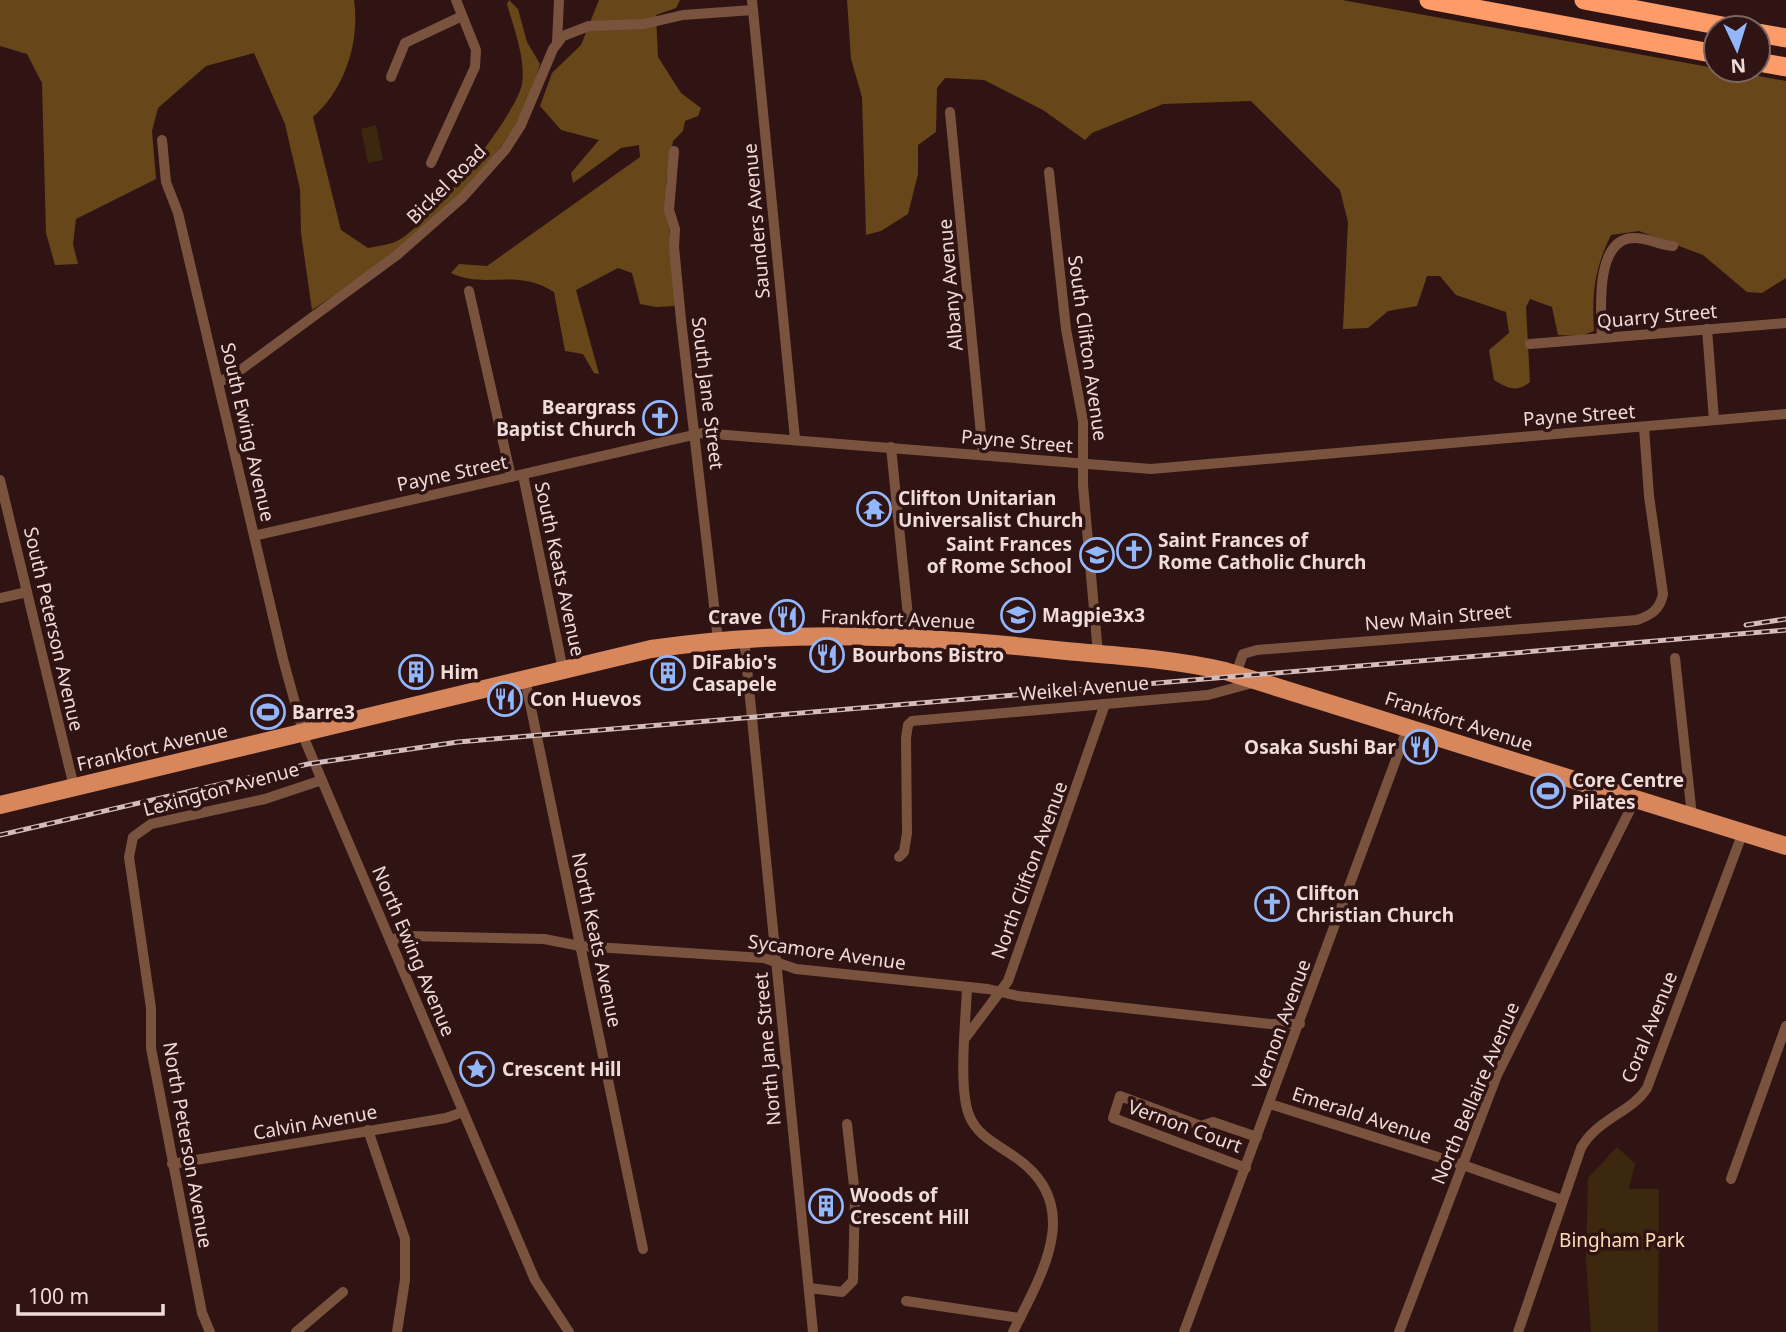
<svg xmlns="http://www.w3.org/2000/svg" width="1786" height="1332" font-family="'Noto Sans',sans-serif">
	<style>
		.green { fill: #3c280e }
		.forest { fill: #67471a }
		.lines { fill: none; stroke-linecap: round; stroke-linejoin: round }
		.street { stroke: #7a533f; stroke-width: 10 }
		.primary { stroke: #d8875d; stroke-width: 18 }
		.highway { stroke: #fd9b69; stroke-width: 19 }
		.rail-casing { stroke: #d3bdbc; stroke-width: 5 }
		.rail { stroke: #2f1413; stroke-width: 2.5; stroke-dasharray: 8; stroke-linecap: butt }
		.labels { text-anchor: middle; stroke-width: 7; stroke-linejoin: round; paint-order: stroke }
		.street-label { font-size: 19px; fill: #efdbd9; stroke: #2f1413 }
		.poi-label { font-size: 19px; font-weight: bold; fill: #efdbd9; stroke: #2f1413; text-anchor: start }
		.park-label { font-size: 19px; fill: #ffdeb7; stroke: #2f1413 }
	</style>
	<rect width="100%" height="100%" fill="#2f1413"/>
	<!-- green -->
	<g class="green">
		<path d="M376 125 383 160 368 163 361 129Z"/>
		<path d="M1617 1147 1635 1164 1629 1189H1659L1658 1332H1591L1586 1261 1588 1178Z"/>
	</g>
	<!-- forest -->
	<g class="forest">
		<path d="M0 0H354C360 42 345 89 313 117L341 230 368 248C377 246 387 245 395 242 424 231 517 115 522 84 526 59 514 29 507 4L509 0 518 9 527 42 540 64C536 77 533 92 527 105 479 195 395 254 312 310L301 233 300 189 285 124 254 53 206 66 158 108 152 131 156 179 76 219 73 244 78 264 55 265 46 233 42 83 27 54 0 46Z"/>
		<path d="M599 0H680L676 8 656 15 658 57 681 93 701 108 698 116 685 121 683 131 673 141 666 181 675 306 656 307 640 304 632 273 618 268 576 290 599 374 594 373 583 354 565 351 554 292C516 267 486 290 451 273L459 264 487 266 640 157 639 145 621 148 573 183 571 173 599 140 561 130 540 106 552 73 581 45Z"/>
		<path d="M847 0H1342L1786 81V278L1762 293 1747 292 1703 255 1639 231 1611 235C1594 270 1592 293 1594 331L1581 336 1558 335 1552 307 1530 299 1526 307 1530 382C1517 393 1507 388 1494 380L1489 350 1509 333 1506 312 1456 295 1440 276H1427L1417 306 1388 311 1368 328 1343 329 1348 222 1340 190 1251 101 1163 104 1092 133 1085 140 1043 110 984 80 945 78 937 88 936 132 918 145V174L908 214 881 231 866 235 862 97 851 59Z"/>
	</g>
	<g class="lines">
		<!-- street -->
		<g class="street">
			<path d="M752 0 795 439"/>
			<path d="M557 43 559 0"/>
			<path d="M391 77 405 43 460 17"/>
			<path d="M950 112 983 455"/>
			<path d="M162 140 166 182 178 213 283 659 306 743 535 1280 569 1332"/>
			<path d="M674 151 669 210 675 229 674 247 681 320 718 640"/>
			<path d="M431 163 475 67 476 50 456 0"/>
			<path d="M1049 172 1066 329 1083 421V485L1098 654"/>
			<path d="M469 291 511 477"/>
			<path d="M1707 329 1714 420"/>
			<path d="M1602 338C1601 312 1594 237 1635 238 1647 238 1660 245 1673 246"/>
			<path d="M1530 344 1786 323"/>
			<path d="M218 382 231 377 397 255 463 197 505 150 521 125 553 49 563 36 589 26 644 24 683 15 753 10"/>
			<path d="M891 447 910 636"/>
			<path d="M523 475 563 670"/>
			<path d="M0 480 74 787"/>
			<path d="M254 536 702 433 1151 469 1786 414"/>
			<path d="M0 598 27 592"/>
			<path d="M744 638 813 1332"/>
			<path d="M1675 658 1692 816"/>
			<path d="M1236 674 1243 654 1257 650 1637 620C1651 615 1660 610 1663 594L1649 496 1644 427"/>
			<path d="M525 679 643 1249"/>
			<path d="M899 857 904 852 907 833 906 738 908 725 912 721 1208 695 1256 682"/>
			<path d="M390 940 408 936 544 939 580 946 764 958 796 969 988 989 1018 996 1270 1024H1300"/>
			<path d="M967 987C966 1019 958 1087 969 1115 977 1136 998 1145 1015 1157 1086 1205 1041 1275 1013 1332"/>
			<path d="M966 1037 1008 981 1105 704"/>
			<path d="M1270 1104 1463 1165 1562 1200"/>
			<path d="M368 1130 405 1239V1280L397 1332"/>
			<path d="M172 1164 446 1118 463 1112"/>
			<path d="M1246 1168 1113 1118 1120 1096 1201 1126 1213 1122 1257 1137"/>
			<path d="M1731 1179 1786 1026"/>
			<path d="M809 1288 842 1292 853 1281 855 1195 847 1124"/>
			<path d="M906 1301 1020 1318"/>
			<path d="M210 1332 202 1313 151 1048V1008L129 857 133 837 151 824 265 799 322 780"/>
			<path d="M296 1332 343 1292"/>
			<path d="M1184 1332 1408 727"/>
			<path d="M1399 1332 1497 1075 1636 798"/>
			<path d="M1518 1332 1581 1148C1597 1119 1632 1112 1647 1088L1743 832"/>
		</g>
		<!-- primary -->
		<path class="primary" d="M0 805 651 649C790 628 928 636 1066 651 1120 656 1173 659 1225 671L1786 846"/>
		<!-- highway -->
		<g class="highway">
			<path d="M1429 0 1716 54"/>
			<path d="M1584 0 1733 28"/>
			<path d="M1758 33 1786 38"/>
			<path d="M1758 62 1786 67"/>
		</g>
		<!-- rail casing -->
		<g class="rail-casing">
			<g id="rail">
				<path d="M1746 625 1786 619"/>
				<path d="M0 835 308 764 458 742 1786 630"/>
			</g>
		</g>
		<!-- rail -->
		<use href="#rail" class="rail"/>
	</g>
	<!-- icons -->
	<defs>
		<g id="church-ring" transform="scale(1.75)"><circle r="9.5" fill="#2f1413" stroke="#92b7fd" stroke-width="1.5"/><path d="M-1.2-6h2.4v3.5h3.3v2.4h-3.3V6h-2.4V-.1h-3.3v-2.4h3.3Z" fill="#92b7fd"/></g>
		<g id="temple-ring" transform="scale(1.75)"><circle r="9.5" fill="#2f1413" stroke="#92b7fd" stroke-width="1.5"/><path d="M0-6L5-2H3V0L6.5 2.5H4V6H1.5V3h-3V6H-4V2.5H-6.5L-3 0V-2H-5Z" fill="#92b7fd"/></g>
		<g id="school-ring" transform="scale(1.75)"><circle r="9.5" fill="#2f1413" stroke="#92b7fd" stroke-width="1.5"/><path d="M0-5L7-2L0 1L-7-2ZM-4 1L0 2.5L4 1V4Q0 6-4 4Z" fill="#92b7fd"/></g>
		<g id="restaurant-ring" transform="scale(1.75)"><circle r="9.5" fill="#2f1413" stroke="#92b7fd" stroke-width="1.5"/><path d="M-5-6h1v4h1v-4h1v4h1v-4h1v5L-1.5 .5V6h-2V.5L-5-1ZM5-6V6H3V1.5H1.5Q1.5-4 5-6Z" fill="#92b7fd"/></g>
		<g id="building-ring" transform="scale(1.75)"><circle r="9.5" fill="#2f1413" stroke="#92b7fd" stroke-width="1.5"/><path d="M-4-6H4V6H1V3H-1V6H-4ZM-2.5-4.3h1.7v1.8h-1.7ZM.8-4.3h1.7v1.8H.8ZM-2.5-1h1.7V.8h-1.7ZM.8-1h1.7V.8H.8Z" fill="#92b7fd"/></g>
		<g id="stadium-ring" transform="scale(1.75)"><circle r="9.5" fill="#2f1413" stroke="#92b7fd" stroke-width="1.5"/><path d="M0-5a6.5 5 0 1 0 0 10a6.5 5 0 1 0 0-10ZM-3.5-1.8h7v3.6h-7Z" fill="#92b7fd"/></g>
		<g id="sight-ring" transform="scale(1.75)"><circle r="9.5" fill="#2f1413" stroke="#92b7fd" stroke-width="1.5"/><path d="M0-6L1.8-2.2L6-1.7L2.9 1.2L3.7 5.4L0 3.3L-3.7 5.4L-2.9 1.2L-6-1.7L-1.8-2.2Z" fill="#92b7fd"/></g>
	</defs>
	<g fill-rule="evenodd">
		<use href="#church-ring" x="660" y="418"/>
		<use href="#temple-ring" x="874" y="509"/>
		<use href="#church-ring" x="1134" y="551"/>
		<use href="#school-ring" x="1097" y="555"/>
		<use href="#school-ring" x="1018" y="615"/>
		<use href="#restaurant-ring" x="787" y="617"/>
		<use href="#restaurant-ring" x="827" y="655"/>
		<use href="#building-ring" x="416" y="672"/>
		<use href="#building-ring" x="668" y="673"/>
		<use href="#restaurant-ring" x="505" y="699"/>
		<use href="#stadium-ring" x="268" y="712"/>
		<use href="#restaurant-ring" x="1420" y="747"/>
		<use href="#stadium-ring" x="1548" y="791"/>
		<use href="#church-ring" x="1272" y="904"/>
		<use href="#sight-ring" x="477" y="1069"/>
		<use href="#building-ring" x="826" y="1206"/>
	</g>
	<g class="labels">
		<!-- street labels -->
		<g class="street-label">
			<text transform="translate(446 184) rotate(-45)" y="7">Bickel Road</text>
			<text transform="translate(756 221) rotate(-95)" y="7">Saunders Avenue</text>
			<text transform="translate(950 285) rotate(-95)" y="7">Albany Avenue</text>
			<text transform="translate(1657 316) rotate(-5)" y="7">Quarry Street</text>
			<text transform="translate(1088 348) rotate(82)" y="7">South Clifton Avenue</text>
			<text transform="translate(708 393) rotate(83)" y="7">South Jane Street</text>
			<text transform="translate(1579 415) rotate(-4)" y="7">Payne Street</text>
			<text transform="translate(248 432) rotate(77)" y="7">South Ewing Avenue</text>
			<text transform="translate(1017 441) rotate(5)" y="7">Payne Street</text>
			<text transform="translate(452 473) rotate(-12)" y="7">Payne Street</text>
			<text transform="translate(560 569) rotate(78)" y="7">South Keats Avenue</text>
			<text transform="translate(1438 617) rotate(-5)" y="7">New Main Street</text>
			<text transform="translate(898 619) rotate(2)" y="7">Frankfort Avenue</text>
			<text transform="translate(54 629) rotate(77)" y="7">South Peterson Avenue</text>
			<text transform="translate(1084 688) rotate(-5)" y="7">Weikel Avenue</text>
			<text transform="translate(1459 721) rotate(18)" y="7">Frankfort Avenue</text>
			<text transform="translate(152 747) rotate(-13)" y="7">Frankfort Avenue</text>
			<text transform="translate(221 789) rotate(-15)" y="7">Lexington Avenue</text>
			<text transform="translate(1029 870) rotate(-70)" y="7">North Clifton Avenue</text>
			<text transform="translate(597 940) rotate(78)" y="7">North Keats Avenue</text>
			<text transform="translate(414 951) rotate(67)" y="7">North Ewing Avenue</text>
			<text transform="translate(827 952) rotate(8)" y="7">Sycamore Avenue</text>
			<text transform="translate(1281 1024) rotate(-70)" y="7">Vernon Avenue</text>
			<text transform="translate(1649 1027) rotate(-68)" y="7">Coral Avenue</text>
			<text transform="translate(767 1049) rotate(-95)" y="7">North Jane Street</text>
			<text transform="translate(1475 1093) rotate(-67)" y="7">North Bellaire Avenue</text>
			<text transform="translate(1362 1115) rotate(18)" y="7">Emerald Avenue</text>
			<text transform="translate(315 1122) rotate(-10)" y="7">Calvin Avenue</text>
			<text transform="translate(1185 1126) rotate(20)" y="7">Vernon Court</text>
			<text transform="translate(188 1145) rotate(80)" y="7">North Peterson Avenue</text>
		</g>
		<!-- poi labels -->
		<g class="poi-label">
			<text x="636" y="414" text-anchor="end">Beargrass<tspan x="636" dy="22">Baptist Church</tspan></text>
			<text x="898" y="505">Clifton Unitarian<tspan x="898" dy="22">Universalist Church</tspan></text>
			<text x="1158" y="547">Saint Frances of<tspan x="1158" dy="22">Rome Catholic Church</tspan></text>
			<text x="1072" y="551" text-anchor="end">Saint Frances<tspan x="1072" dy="22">of Rome School</tspan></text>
			<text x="1042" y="622">Magpie3x3</text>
			<text x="762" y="624" text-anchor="end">Crave</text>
			<text x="852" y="662">Bourbons Bistro</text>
			<text x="692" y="669">DiFabio's<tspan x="692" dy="22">Casapele</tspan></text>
			<text x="440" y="679">Him</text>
			<text x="530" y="706">Con Huevos</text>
			<text x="292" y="719">Barre3</text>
			<text x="1396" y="754" text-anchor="end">Osaka Sushi Bar</text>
			<text x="1572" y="787">Core Centre<tspan x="1572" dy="22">Pilates</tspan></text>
			<text x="1296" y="900">Clifton<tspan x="1296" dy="22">Christian Church</tspan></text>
			<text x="502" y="1076">Crescent Hill</text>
			<text x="850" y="1202">Woods of<tspan x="850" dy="22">Crescent Hill</tspan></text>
		</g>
		<!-- park labels -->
		<g class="park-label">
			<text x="1622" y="1247">Bingham Park</text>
		</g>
	</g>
	<!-- north arrow -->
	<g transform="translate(1737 49) rotate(176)"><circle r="33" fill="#2f1413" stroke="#7c6462" stroke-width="2"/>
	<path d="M0-5L12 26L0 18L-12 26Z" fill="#92b7fd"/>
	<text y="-10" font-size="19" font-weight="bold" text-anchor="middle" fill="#efdbd9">N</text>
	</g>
	<!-- scale -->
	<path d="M18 1304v10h145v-10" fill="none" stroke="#efdbd9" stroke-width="3.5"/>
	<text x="28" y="1304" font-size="21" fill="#efdbd9" stroke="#2f1413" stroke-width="5" paint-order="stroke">100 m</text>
</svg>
